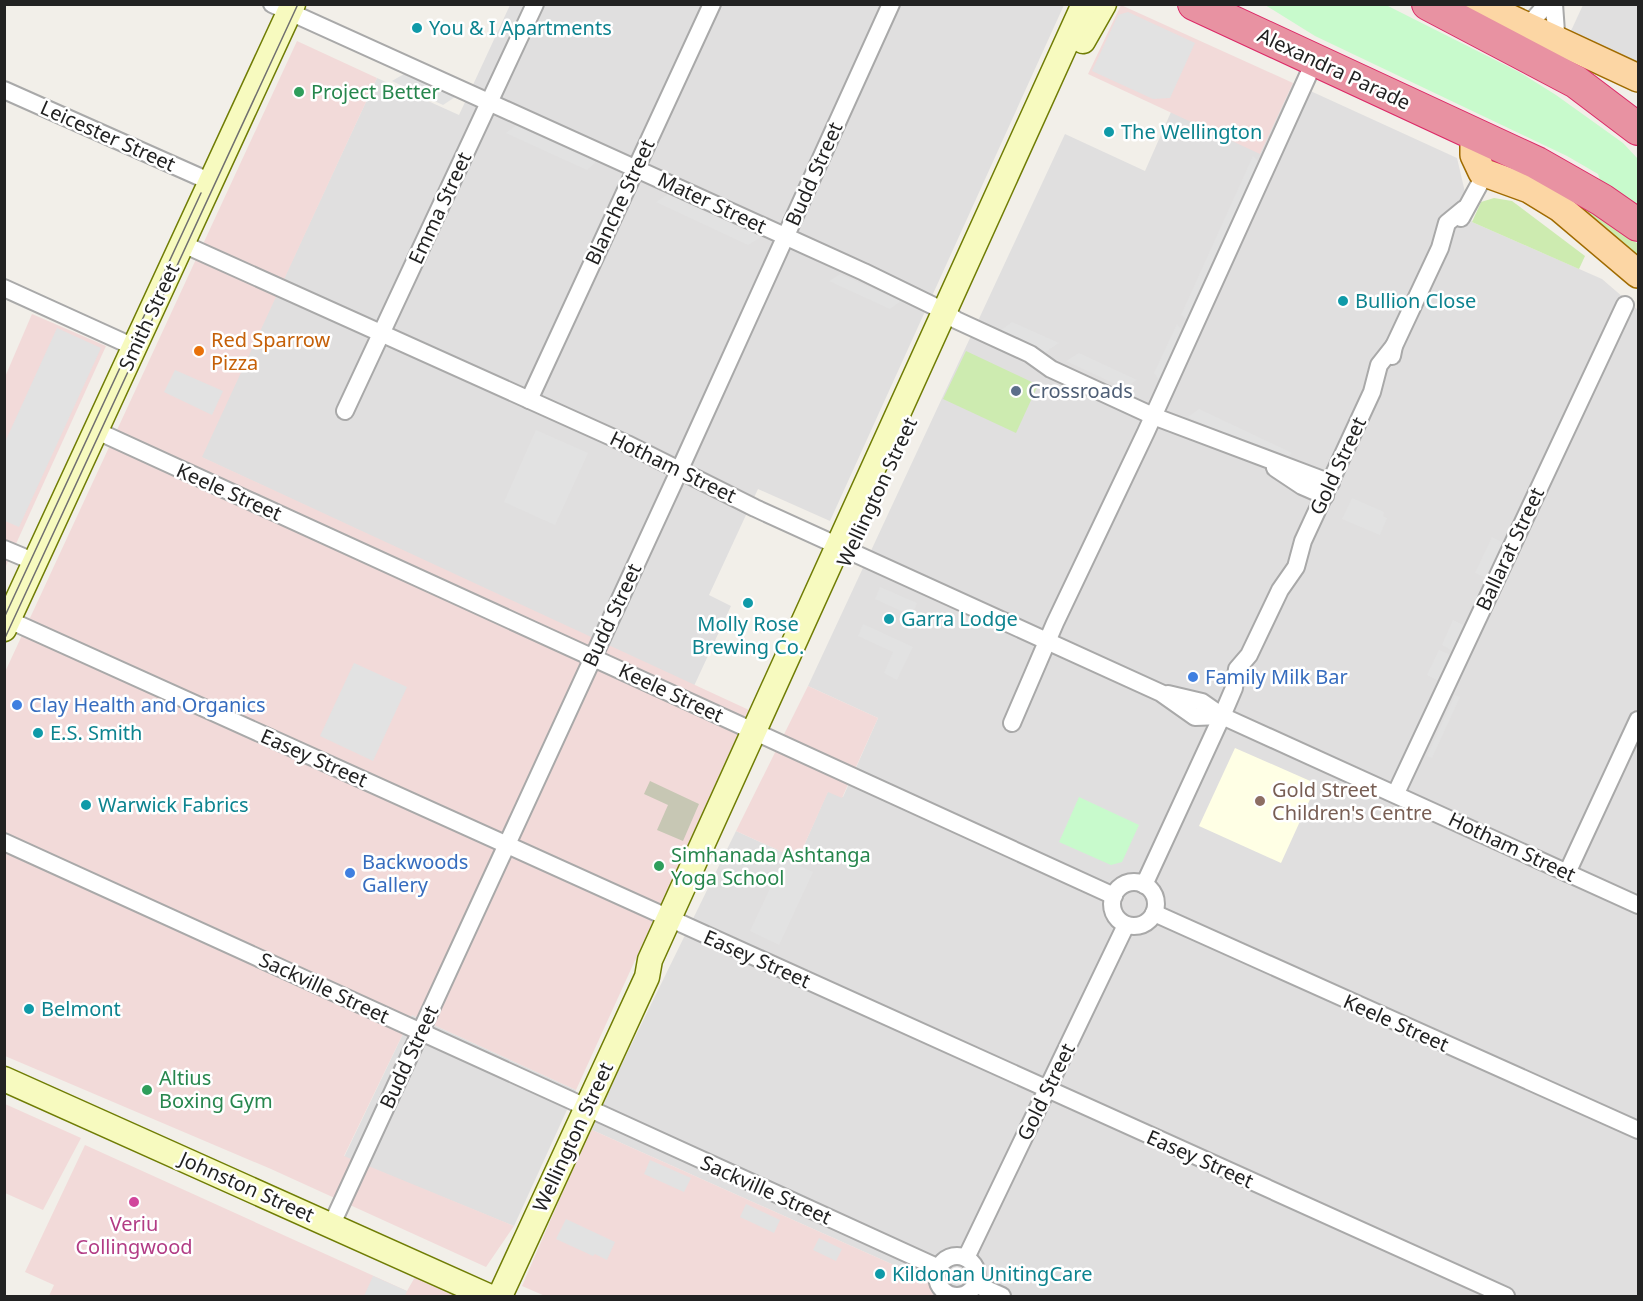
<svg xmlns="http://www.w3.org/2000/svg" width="1643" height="1301" font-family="'Noto Sans',sans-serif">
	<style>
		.residential { fill: #e0dfdf }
		.commercial { fill: #f2dad9 }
		.education { fill: #ffffe5 }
		.construction { fill: #c7c7b4 }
		.grass { fill: #cdebb0 }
		.park { fill: #c8facc }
		.parking { fill: #e2e2e2 }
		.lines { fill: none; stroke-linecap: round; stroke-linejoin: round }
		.street-casing { stroke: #a9a9a9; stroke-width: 20 }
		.secondary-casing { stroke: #707d05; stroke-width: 27 }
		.primary-casing { stroke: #a06b00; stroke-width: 30 }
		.highway-casing { stroke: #dc2a67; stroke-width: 34 }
		.street { stroke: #fff; stroke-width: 16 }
		.secondary { stroke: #f7fabf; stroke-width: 24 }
		.primary { stroke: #fcd6a4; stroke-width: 27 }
		.highway { stroke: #e892a2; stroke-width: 32 }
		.tram { stroke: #707070; stroke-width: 1.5 }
		.culture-dot { fill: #0f9aa8; stroke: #fff; stroke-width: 2 }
		.leisure-dot { fill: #2e9e5b; stroke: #fff; stroke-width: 2 }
		.food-dot { fill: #e8710a; stroke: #fff; stroke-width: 2 }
		.service-dot { fill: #5c6f8a; stroke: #fff; stroke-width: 2 }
		.shop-dot { fill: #3f7fe0; stroke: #fff; stroke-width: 2 }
		.education-dot { fill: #8d6e63; stroke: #fff; stroke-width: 2 }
		.hotel-dot { fill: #d1479c; stroke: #fff; stroke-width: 2 }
		.labels { text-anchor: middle; stroke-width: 5; stroke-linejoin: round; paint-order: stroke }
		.culture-label { font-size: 20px; fill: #0d838f; stroke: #fff; text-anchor: start }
		.street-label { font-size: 20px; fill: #222; stroke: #fff }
		.leisure-label { font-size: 20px; fill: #27864d; stroke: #fff; text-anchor: start }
		.food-label { font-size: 20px; fill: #c56008; stroke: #fff; text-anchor: start }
		.service-label { font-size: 20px; fill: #4e5e75; stroke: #fff; text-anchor: start }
		.shop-label { font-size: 20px; fill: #366cbe; stroke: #fff; text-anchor: start }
		.education-label { font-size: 20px; fill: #785e54; stroke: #fff; text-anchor: start }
		.hotel-label { font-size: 20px; fill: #b23c85; stroke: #fff }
	</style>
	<rect width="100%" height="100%" fill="#f2efe9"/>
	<!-- residential -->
	<g class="residential">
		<path d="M510 5H1064L830 521 758 489 709 595 731 606 694 686 201 457 377 78 459 115Z"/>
		<path d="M1583 5H1638V63L1570 33Z"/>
		<path d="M1293 83 1457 158 1472 222 1602 279 1638 310V1296H963L590 1129 736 831 798 859 828 791 843 797 878 718 808 686 1065 134 1145 171 1171 112 1260 153Z"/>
		<path d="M412 1015 576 1090 514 1226 344 1157Z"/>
	</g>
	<!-- commercial -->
	<g class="commercial">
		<path d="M1121 5 1293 83 1260 154 1088 74Z"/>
		<path d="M297 41 377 78 202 457 749 710 576 1090 412 1015 344 1156 514 1226 486 1267 271 1169 5 1056V672Z"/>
		<path d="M32 314 106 346 5 568V377Z"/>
		<path d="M808 686 878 718 842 798 828 792 798 859 736 831Z"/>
		<path d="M5 1104 81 1138 43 1210 5 1193Z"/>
		<path d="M590 1129 963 1296H545L522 1286Z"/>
		<path d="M85 1145 407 1291 419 1270 479 1296H49L54 1285 25 1272Z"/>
	</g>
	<!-- education -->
	<path class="education" d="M1235 748 1317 784 1281 863 1199 826Z"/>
	<!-- construction -->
	<path class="construction" d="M650 781 699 804 683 841 657 830 668 805 644 794Z"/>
	<!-- grass -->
	<g class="grass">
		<path d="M1482 154C1537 178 1591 207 1638 244V263L1502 174Z"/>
		<path d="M1494 198 1512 201 1585 256 1579 269 1472 222 1481 202Z"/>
		<path d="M966 351 1038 385 1016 433 943 399Z"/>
	</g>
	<!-- park -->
	<g class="park">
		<path d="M1265 5H1386L1519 72 1556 95 1623 143 1638 159V212L1601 183 1598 174 1567 156 1315 36Z"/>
		<path d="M1079 797 1139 825 1122 862 1111 865 1059 842Z"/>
	</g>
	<!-- parking -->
	<g class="parking">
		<path d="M1128 12 1195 43 1170 98 1153 99 1092 71 1118 15Z"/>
		<path d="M404 74 455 97 443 105 392 81Z"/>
		<path d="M517 125 597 161 587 170 506 133Z"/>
		<path d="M1253 156 1263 166 1190 323 1181 315Z"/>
		<path d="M668 194 761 237 748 245 656 202Z"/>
		<path d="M840 274 901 301 890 309 829 281Z"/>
		<path d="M1012 322 1059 343 1045 352 1000 331Z"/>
		<path d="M1177 324 1185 334 1162 384 1154 373Z"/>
		<path d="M57 328 101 348 19 527 5 521V442Z"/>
		<path d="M1079 353 1137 380 1124 388 1066 361Z"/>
		<path d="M175 370 223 391 212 415 164 392Z"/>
		<path d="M1199 409 1292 453 1281 462 1188 417Z"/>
		<path d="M536 430 588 453 555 525 504 502Z"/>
		<path d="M1352 498 1384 512 1383 516 1387 518 1380 535 1342 519Z"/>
		<path d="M1492 537 1504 543 1487 578 1475 573Z"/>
		<path d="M880 587 917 603 912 616 875 599Z"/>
		<path d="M1453 620 1465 626 1453 651 1442 645Z"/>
		<path d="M863 624 913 647 897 680 884 673 893 652 858 636Z"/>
		<path d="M1439 650 1451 655 1439 681 1427 675Z"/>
		<path d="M354 663 407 687 373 761 320 736Z"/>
		<path d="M1455 695 1460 697 1432 758 1427 756Z"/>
		<path d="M784 859 813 872 779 945 750 931Z"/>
		<path d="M650 1160 691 1178 684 1192 644 1174Z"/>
		<path d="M746 1204 780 1220 774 1233 740 1217Z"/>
		<path d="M566 1219 615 1242 607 1260 595 1254 593 1256 556 1239Z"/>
		<path d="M819 1238 842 1249 836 1261 813 1250Z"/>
		<path d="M373 1276 407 1291 405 1296H364Z"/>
	</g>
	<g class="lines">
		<!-- street casing -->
		<g class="street-casing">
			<g id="street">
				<path d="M272 4 864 272 946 312 956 320 1030 354 1051 369 1153 416 1331 483"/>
				<path d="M1554 4 1556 32 1560 43"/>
				<path d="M1524 25 1532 21 1547 4"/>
				<path d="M4 90 211 182"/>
				<path d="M1461 218 1485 174"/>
				<path d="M183 244 627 444 755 508 1161 693 1195 717 1222 716"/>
				<path d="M4 288 134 347"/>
				<path d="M1392 356 1394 346 1440 248 1447 223 1464 209"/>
				<path d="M529 400 712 4"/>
				<path d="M345 411 535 4"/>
				<path d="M97 431 1114 896"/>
				<path d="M1275 468 1302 486 1325 496"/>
				<path d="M4 549 35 562"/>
				<path d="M9 620 1506 1296"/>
				<path d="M1168 694 1202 702 1222 716 1638 905"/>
				<path d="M1012 723 1055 623 1146 432 1315 60"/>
				<path d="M1396 793 1625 305"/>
				<path d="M4 842 939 1268"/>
				<path d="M1567 873 1638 720"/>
				<circle cx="1134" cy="904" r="22"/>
				<path d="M1144 885 1222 716 1234 688 1237 669 1249 655 1280 590 1296 567 1303 541 1372 392 1379 365 1394 346"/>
				<path d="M1154 913 1638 1130"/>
				<path d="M331 1226 680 469 891 4"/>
				<circle cx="957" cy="1276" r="20"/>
				<path d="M966 1258 1126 925"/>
				<path d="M975 1284 1002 1296"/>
			</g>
		</g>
		<!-- secondary casing -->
		<g class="secondary-casing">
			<g id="secondary">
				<path d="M1083 41 1104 4"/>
				<path d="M4 629 293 4"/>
				<path d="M4 1079 488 1296"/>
				<path d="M500 1296 647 977 650 960 1084 4"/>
			</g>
		</g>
		<!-- primary casing -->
		<g class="primary-casing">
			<g id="primary">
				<path d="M1479 4 1638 78"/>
				<path d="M1474 133V155L1482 172 1529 189 1560 208 1638 274"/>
			</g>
		</g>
		<!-- highway casing -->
		<g class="highway-casing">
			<g id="highway">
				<path d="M1194 4 1537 163 1602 200 1638 225"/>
				<path d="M1428 4 1576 82 1638 129"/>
			</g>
		</g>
		<!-- street -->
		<use href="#street" class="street"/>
		<!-- secondary -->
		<use href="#secondary" class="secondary"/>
		<!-- primary -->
		<use href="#primary" class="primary"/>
		<!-- highway -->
		<use href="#highway" class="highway"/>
		<!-- tram -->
		<g class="tram">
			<path d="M4 618 201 193"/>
			<path d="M4 640 298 4"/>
		</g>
	</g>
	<!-- markers -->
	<g class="culture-dot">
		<circle cx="417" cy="28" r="6"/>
		<circle cx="1109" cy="132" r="6"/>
		<circle cx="1343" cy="301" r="6"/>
		<circle cx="748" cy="603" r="6"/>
		<circle cx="889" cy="619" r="6"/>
		<circle cx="38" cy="733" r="6"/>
		<circle cx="86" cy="805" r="6"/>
		<circle cx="29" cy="1009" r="6"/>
		<circle cx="880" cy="1274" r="6"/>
	</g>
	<g class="leisure-dot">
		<circle cx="299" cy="92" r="6"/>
		<circle cx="659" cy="866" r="6"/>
		<circle cx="147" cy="1090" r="6"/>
	</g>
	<circle class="food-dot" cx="199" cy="351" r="6"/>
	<circle class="service-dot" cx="1016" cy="391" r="6"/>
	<g class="shop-dot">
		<circle cx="1193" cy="677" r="6"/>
		<circle cx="17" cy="705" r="6"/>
		<circle cx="350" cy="873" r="6"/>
	</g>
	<circle class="education-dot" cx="1260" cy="801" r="6"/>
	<circle class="hotel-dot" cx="134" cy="1202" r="6"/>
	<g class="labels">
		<!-- culture labels -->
		<g class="culture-label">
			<text x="429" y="35">You &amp; I Apartments</text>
			<text x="1121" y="139">The Wellington</text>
			<text x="1355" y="308">Bullion Close</text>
			<text x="901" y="626">Garra Lodge</text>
			<text x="748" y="631" text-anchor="middle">Molly Rose<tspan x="748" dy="23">Brewing Co.</tspan></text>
			<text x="50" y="740">E.S. Smith</text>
			<text x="98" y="812">Warwick Fabrics</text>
			<text x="41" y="1016">Belmont</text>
			<text x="892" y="1281">Kildonan UnitingCare</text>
		</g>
		<!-- street labels -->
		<g class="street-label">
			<text transform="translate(1334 69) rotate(25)" y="7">Alexandra Parade</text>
			<text transform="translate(108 136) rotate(24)" y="7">Leicester Street</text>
			<text transform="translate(814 174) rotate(-66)" y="7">Budd Street</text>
			<text transform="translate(620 202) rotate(-65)" y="7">Blanche Street</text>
			<text transform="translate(712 203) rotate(25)" y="7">Mater Street</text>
			<text transform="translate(440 208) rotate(-65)" y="7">Emma Street</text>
			<text transform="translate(149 317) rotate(-65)" y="7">Smith Street</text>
			<text transform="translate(1338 466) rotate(-65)" y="7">Gold Street</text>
			<text transform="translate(673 467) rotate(26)" y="7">Hotham Street</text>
			<text transform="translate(229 492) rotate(24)" y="7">Keele Street</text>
			<text transform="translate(877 492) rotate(-65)" y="7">Wellington Street</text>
			<text transform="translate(1510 549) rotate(-65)" y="7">Ballarat Street</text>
			<text transform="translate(612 615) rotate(-65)" y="7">Budd Street</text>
			<text transform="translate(671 693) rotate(25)" y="7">Keele Street</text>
			<text transform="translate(314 758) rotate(24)" y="7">Easey Street</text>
			<text transform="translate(1512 847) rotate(25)" y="7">Hotham Street</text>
			<text transform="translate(757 959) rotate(24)" y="7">Easey Street</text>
			<text transform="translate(324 988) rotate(25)" y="7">Sackville Street</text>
			<text transform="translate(1396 1023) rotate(24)" y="7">Keele Street</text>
			<text transform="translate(409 1057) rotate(-65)" y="7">Budd Street</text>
			<text transform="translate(1046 1092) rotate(-64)" y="7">Gold Street</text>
			<text transform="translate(573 1137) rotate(-65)" y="7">Wellington Street</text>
			<text transform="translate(1200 1159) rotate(24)" y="7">Easey Street</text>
			<text transform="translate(247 1187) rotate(24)" y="7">Johnston Street</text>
			<text transform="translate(766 1190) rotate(24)" y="7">Sackville Street</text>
		</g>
		<!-- leisure labels -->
		<g class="leisure-label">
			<text x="311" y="99">Project Better</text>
			<text x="671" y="862">Simhanada Ashtanga<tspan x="671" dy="23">Yoga School</tspan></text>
			<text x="159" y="1085">Altius<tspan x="159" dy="23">Boxing Gym</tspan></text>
		</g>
		<!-- food labels -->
		<g class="food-label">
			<text x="211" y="347">Red Sparrow<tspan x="211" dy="23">Pizza</tspan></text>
		</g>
		<!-- service labels -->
		<g class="service-label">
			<text x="1028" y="398">Crossroads</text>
		</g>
		<!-- shop labels -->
		<g class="shop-label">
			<text x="1205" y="684">Family Milk Bar</text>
			<text x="29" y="712">Clay Health and Organics</text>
			<text x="362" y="869">Backwoods<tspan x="362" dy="23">Gallery</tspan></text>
		</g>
		<!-- education labels -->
		<g class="education-label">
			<text x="1272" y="797">Gold Street<tspan x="1272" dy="23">Children's Centre</tspan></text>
		</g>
		<!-- hotel labels -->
		<g class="hotel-label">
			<text x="134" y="1231">Veriu<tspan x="134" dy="23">Collingwood</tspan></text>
		</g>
	</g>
	<!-- border -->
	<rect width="1643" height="1301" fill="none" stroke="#222222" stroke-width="12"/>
</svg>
